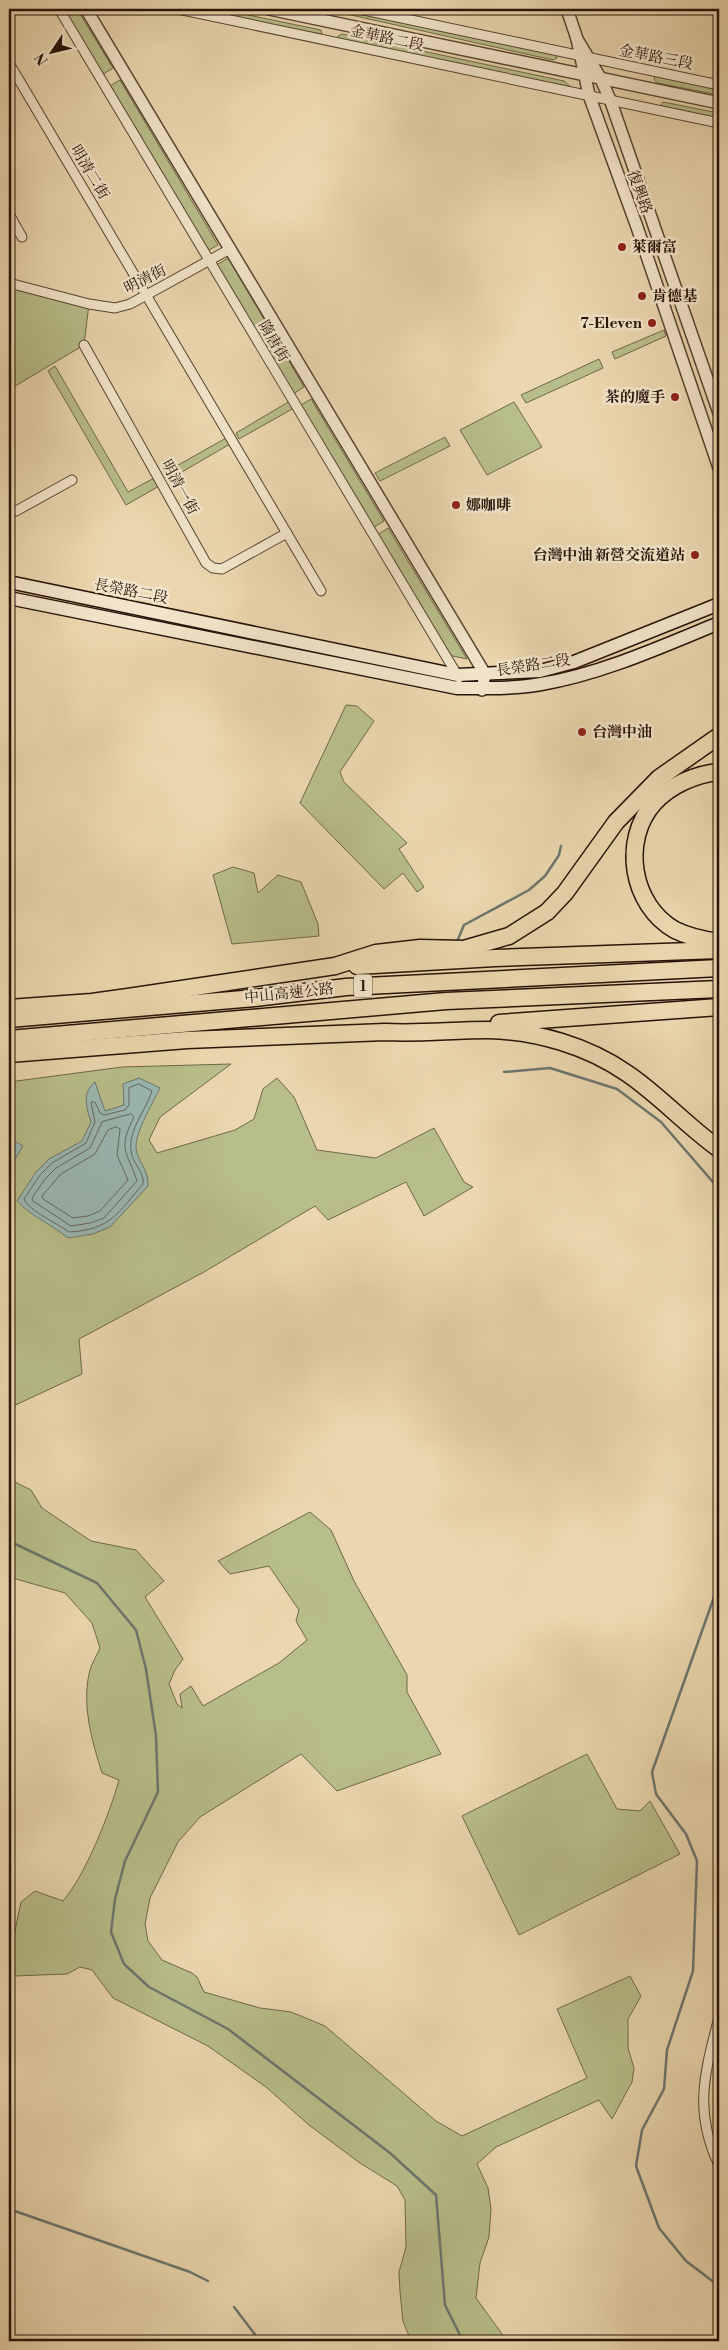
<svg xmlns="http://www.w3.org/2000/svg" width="728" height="2350" font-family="'Libre Bodoni','Noto Serif TC',serif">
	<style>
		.green { fill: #b8be8a; stroke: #6f6849 }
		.water { fill: #9ab8b3; stroke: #6c766f }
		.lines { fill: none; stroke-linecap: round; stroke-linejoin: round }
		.shore { stroke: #60665e; stroke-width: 1 }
		.stream { stroke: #6c766f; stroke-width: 2.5 }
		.minor-casing { stroke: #574432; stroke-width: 11 }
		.tertiary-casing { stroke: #574432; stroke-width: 14 }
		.secondary-casing { stroke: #261308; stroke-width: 15 }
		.motorway-casing { stroke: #261308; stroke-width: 19 }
		.minor { stroke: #f2e5cb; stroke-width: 9 }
		.tertiary { stroke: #f2e5cb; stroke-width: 11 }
		.secondary { stroke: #f2e5cb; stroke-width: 12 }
		.motorway { stroke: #ebd7af; stroke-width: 16 }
		.poi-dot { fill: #8f2418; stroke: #f2e5cb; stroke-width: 2 }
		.labels { text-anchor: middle; stroke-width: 5; stroke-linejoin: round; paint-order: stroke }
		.shield { fill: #f2e5cb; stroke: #635242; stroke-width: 1 }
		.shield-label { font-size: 14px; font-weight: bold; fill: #261308 }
		.street-label { font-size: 15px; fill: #261308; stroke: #f2e5cb }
		.poi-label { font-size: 15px; font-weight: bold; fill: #261308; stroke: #f2e5cb; text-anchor: start }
	</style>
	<rect width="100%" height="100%" fill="#ebd7af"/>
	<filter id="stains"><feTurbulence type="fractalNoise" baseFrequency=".004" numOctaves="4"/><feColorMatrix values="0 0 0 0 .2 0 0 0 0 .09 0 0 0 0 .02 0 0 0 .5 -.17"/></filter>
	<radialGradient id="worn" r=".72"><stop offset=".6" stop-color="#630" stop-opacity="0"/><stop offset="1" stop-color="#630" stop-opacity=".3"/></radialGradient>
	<!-- green -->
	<g class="green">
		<path d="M61 9H77L113 68 102 75Z"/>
		<path d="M188 9H219L321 30 322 34Z"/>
		<path d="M324 9H346L554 53 557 58 553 60Z"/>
		<path d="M342 34 564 81 571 87 339 40 338 36Z"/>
		<path d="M656 75 719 88V95L657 83 654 79Z"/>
		<path d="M120 80 218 245 207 251 108 87Z"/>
		<path d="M663 102 719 113V120L660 107Z"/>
		<path d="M228 258 304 387 293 394 215 266Z"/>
		<path d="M9 283 89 304 84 345 15 386 9 377Z"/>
		<path d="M664 330 666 336 615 359 612 352Z"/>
		<path d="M599 359 603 368 526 403 521 395Z"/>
		<path d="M55 366 128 492 156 477 161 485 126 505 48 371Z"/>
		<path d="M311 399 384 521 373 528 299 406Z"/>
		<path d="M290 401 294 408 239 439 236 433Z"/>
		<path d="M514 402 542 447 487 475 460 430Z"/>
		<path d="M445 437 450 446 380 481 375 473Z"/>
		<path d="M226 438 230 444 170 479 166 472Z"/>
		<path d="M388 528 467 659 448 655 376 536Z"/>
		<path d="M346 705 357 706 374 721 340 772 344 782 407 843 399 849 424 887 417 892 403 873 384 889 300 803Z"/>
		<path d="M233 867 254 873 258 893 278 875 301 882 318 924 319 936 232 944 213 875Z"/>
		<path d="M231 1064 160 1117 149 1140 157 1153 235 1130 254 1119 263 1089 277 1078 294 1097 317 1150 376 1158 434 1128 464 1182 473 1187 424 1216 406 1182 328 1220 315 1206 204 1272 79 1339 82 1374 9 1408V1082L122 1067Z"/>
		<path d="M9 1479 31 1490 42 1508 91 1541 136 1550 164 1581 145 1597 183 1659 175 1670 169 1684 177 1704 182 1708 180 1694 191 1686 203 1706 279 1663 307 1640 296 1621 299 1610 269 1566 230 1574 218 1561 310 1512 331 1530 354 1581 407 1675V1692L441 1754 337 1791 301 1754 200 1817 178 1842 150 1898 145 1924 148 1941 162 1960 192 1973 197 1977 204 1992 260 2008 291 2012 325 2026 436 2121 462 2136 587 2078 557 2009 630 1976 641 1996 628 2019V2048L634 2068 632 2082 612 2119 599 2100 496 2147 477 2164 488 2188 491 2209 489 2237 480 2263 476 2298 507 2341H411L403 2321 400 2292 399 2272 406 2247 405 2200 397 2186 360 2163 309 2125 266 2087 208 2046 113 1998 92 1970 80 1967 67 1974 14 1976 9 1965V1959L21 1902 35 1891 63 1901C85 1876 110 1813 119 1780L102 1773C92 1741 81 1704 90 1670 92 1663 97 1655 100 1648L92 1623 65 1593 9 1577Z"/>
		<path d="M587 1754 617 1809 640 1811 650 1801 680 1854 519 1935 462 1816Z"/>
	</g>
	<!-- water -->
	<g class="water">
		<path d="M139 1078 160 1088C153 1103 131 1138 137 1153 141 1165 149 1173 148 1186L110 1227 93 1234 68 1238C51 1224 32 1217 17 1201L36 1172 49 1159 82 1141 91 1122C86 1107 82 1093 95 1082L105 1111 124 1105 123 1084Z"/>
		<path d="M9 1138 23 1146 9 1169Z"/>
	</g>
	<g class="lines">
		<!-- shore -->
		<g class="shore">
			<path d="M139 1084 152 1091C146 1110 128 1130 131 1151 132 1163 145 1172 143 1184 118 1213 110 1230 69 1232 57 1223 29 1211 24 1199L40 1175 52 1163 86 1143 95 1122 91 1102H95L100 1113 104 1115 125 1110 129 1105V1088Z"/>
			<path d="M131 1114 134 1117C117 1151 127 1150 137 1181L104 1218 90 1223 71 1226 33 1201 32 1198 45 1179 56 1168 90 1148 102 1122Z"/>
			<path d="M117 1127 120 1129 117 1155 128 1180 100 1211 88 1216 73 1218 43 1199 42 1196 61 1174 95 1154 108 1130Z"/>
		</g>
		<!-- stream -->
		<g class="stream">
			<path d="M456 944 464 925 529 890 545 876 559 855 561 846"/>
			<path d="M504 1072 550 1068 617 1089 661 1122 719 1189"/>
			<path d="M9 1541 97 1583 136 1630 146 1669 156 1736 158 1792 125 1861 115 1899 111 1932 124 1964 149 1987 228 2029 390 2153 436 2195 445 2305 463 2341"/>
			<path d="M719 1583 652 1772 656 1794 686 1834 697 1861 693 1971 667 2050 664 2089 642 2130 636 2166 659 2228 686 2261 719 2286"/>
			<path d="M9 2209 190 2272 208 2281"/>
			<path d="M234 2307 260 2341"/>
		</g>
		<!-- minor casing -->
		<g class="minor-casing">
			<g id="minor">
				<path d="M59 9 459 678"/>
				<path d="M178 9 719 123"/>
				<path d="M359 9 719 85"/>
				<path d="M9 63 321 591"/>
				<path d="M9 214 22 237"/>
				<path d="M9 283 89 304 115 308 130 304 230 249"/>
				<path d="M84 345 206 563 213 568 222 569 287 533"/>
				<path d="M9 512 16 511 72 480"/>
				<path d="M719 2017C705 2072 693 2111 719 2165"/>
			</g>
		</g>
		<!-- tertiary casing -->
		<g class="tertiary-casing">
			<g id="tertiary">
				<path d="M86 9 485 674 482 690"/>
				<path d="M269 9 719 103"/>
				<path d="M567 9 577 39 601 79 611 102 719 413"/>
				<path d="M577 39 589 95 637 227 719 468"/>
			</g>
		</g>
		<!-- secondary casing -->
		<g class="secondary-casing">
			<g id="secondary">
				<path d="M9 582 457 675 540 671 574 662 719 604"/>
				<path d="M9 598 457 688C485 688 513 689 541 684 601 674 663 646 719 623"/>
			</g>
		</g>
		<!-- motorway casing -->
		<g class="motorway-casing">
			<g id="motorway">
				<path d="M719 772C696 774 670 785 654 803 621 840 631 905 675 930 689 937 704 940 719 942"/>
				<path d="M357 966 495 958 719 950"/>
				<path d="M9 1008 92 1002 128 997 335 966 376 953 420 948 464 949 509 936 547 912 565 893 616 822 659 778 719 736"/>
				<path d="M9 1019 255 998 346 987 719 968"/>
				<path d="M499 1023 719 1007"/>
				<path d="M9 1039 446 1001 719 989"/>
				<path d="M9 1054 187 1040 385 1032C419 1034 453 1030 488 1030 537 1031 588 1046 628 1074 660 1096 687 1126 719 1149"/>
			</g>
		</g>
		<!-- minor -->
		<use href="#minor" class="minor"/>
		<!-- tertiary -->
		<use href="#tertiary" class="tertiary"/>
		<!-- secondary -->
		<use href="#secondary" class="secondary"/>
		<!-- motorway -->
		<use href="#motorway" class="motorway"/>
	</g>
	<!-- markers -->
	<g class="poi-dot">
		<circle cx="622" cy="247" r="5"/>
		<circle cx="642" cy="296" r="5"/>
		<circle cx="652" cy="323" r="5"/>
		<circle cx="675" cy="397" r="5"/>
		<circle cx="456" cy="505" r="5"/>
		<circle cx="695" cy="555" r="5"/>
		<circle cx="582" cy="732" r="5"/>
	</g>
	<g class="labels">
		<!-- shield labels -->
		<rect class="shield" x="354" y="974.5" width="18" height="23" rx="4"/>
		<g class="shield-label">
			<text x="363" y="991">1</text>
		</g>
		<!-- street labels -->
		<g class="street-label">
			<text transform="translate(387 38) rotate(12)" y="5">金華路二段</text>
			<text transform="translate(656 57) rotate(11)" y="5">金華路三段</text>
			<text transform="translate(90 172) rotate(59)" y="5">明清二街</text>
			<text transform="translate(640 192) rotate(70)" y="5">復興路</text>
			<text transform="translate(145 279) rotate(-27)" y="5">明清街</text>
			<text transform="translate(274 341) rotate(59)" y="5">隋唐街</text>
			<text transform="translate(180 487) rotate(61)" y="5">明清一街</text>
			<text transform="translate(131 591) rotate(11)" y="5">長榮路二段</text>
			<text transform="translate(533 665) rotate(-9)" y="5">長榮路二段</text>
			<text transform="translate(289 993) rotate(-6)" y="5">中山高速公路</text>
		</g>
		<!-- poi labels -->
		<g class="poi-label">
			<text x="632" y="252">萊爾富</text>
			<text x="652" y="301">肯德基</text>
			<text x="642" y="328" text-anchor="end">7-Eleven</text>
			<text x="665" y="402" text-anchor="end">茶的魔手</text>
			<text x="466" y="510">娜咖啡</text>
			<text x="685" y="560" text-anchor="end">台灣中油 新營交流道站</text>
			<text x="592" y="737">台灣中油</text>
		</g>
	</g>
	<!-- margin -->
	<rect width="728" height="2350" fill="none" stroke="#ebd7af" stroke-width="30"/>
	<rect x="10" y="10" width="708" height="2330" fill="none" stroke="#261308" stroke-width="2.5"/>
	<rect x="15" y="15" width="698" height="2320" fill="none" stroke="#261308"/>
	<!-- north arrow -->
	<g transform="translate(52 52) rotate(235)" stroke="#f2e5cb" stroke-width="4" paint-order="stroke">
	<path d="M0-4L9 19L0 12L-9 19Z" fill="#261308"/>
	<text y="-8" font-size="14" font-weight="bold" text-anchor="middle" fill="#261308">N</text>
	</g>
	<rect width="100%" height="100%" filter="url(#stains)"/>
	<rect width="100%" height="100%" fill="url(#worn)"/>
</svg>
